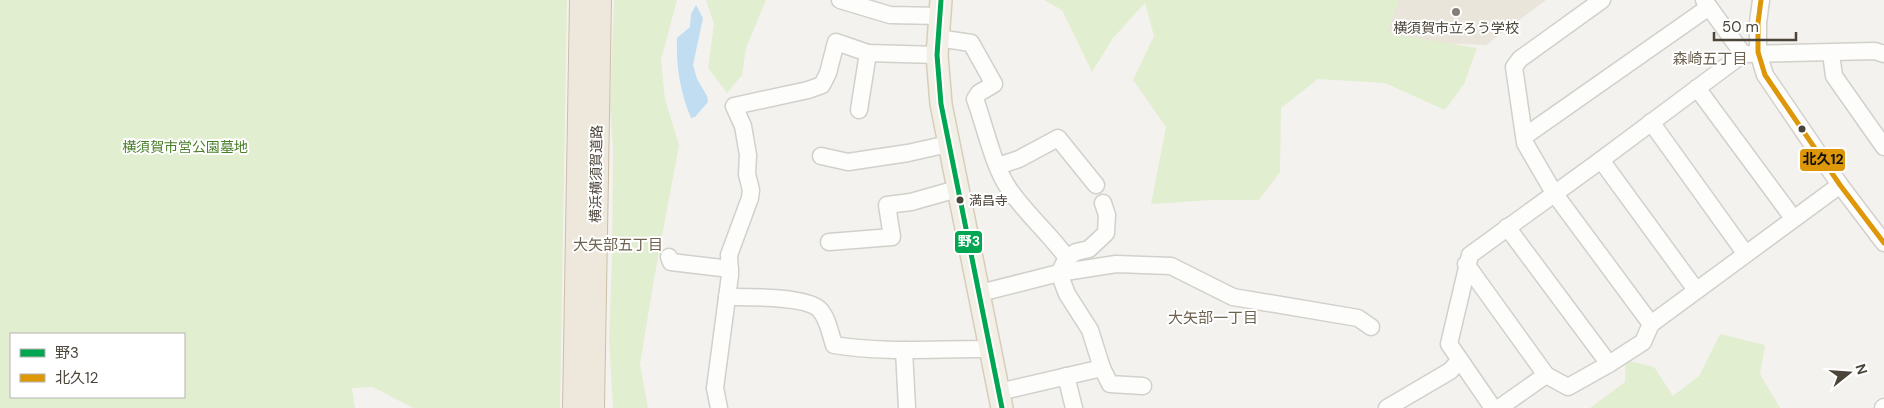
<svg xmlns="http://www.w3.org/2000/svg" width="1884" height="408" font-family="'DM Sans','Noto Sans JP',sans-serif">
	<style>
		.education { fill: #eae5da }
		.green { fill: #e1eecf; fill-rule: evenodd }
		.water { fill: #c0ddf1 }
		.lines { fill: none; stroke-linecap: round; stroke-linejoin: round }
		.minor-casing { stroke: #d2d0cb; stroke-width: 19 }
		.major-casing { stroke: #d6cebb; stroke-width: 24 }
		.highway-casing { stroke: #ccbfa9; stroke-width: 26 }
		.minor { stroke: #fdfdfc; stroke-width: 16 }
		.major { stroke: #f2efe6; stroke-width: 21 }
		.highway { stroke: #ede8db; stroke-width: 24 }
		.bus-1-casing { stroke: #fff; stroke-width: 9 }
		.bus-2-casing { stroke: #fff; stroke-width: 9 }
		.bus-1 { stroke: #00a651; stroke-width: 5 }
		.bus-2 { stroke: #dd9709; stroke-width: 5 }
		.poi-dot { fill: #868178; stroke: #fff; stroke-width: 2 }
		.bus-dot { fill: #4b4439; stroke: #fff; stroke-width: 2 }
		.labels { text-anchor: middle; stroke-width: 4; stroke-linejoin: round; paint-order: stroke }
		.bus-label { font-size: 13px; fill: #4b4439; stroke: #fff; text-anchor: start }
		.poi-label { font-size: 14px; fill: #4b4439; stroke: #fff }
		.park-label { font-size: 14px; fill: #4a7f2a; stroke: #fff }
		.street-label { font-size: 14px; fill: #4b4439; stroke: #fff }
		.neighbourhood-label { font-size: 15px; fill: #6e6250; stroke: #fff }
		.line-badge { stroke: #fff; stroke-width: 2 }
		.badge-label { font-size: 14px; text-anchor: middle; font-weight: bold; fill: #fff }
		.pale-badge-label { font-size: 14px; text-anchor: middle; font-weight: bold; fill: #111 }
	</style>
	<rect width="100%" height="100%" fill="#f4f2ee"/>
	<!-- education -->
	<path class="education" d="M1393 0H1546L1486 45 1378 41Z"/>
	<!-- green -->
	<g class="green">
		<path d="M0 0H567L560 408H413L373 387 352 388 355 408H0ZM11 334H184V397H11Z"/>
		<path d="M614 0H677L661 60 665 99 679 145 654 279 640 364 648 408H613L609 338 612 262 613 150 610 107Z"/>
		<path d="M706 0H766L746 48 742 75 727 93 708 68 714 24Z"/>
		<path d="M1044 0H1399L1387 33 1477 48 1464 84 1445 110 1385 83 1318 79 1281 108 1280 172 1259 200H1212L1151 204 1166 127 1133 80 1154 36 1145 3 1113 38 1092 72 1062 10Z"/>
		<path d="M1720 334 1765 345 1760 374 1780 408H1590L1625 382 1626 360 1654 367 1673 396 1699 376Z"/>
	</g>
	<!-- water -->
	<path class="water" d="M696 5 703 18 693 65 697 79 707 96 708 102 695 117 691 118C680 92 676 66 677 38L690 27 691 14Z"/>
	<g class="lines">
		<!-- minor casing -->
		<g class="minor-casing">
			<g id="minor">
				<path d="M840 0 890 15 940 16"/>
				<path d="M1602 0 1520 59 1514 67 1525 143 1554 193 1651 324"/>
				<path d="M1704 0 1743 54"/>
				<path d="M1761 0 1758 23V52L1765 75 1840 185 1884 243"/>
				<path d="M938 38 971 43 994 84 979 93 975 99C985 126 993 166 1009 189 1026 214 1050 234 1067 258"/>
				<path d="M1831 53 1834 76 1884 147"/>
				<path d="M1697 88 1793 218"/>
				<path d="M859 110 868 53"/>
				<path d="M1651 122 1745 253"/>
				<path d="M1525 136 1709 7"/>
				<path d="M821 156 848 162 908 153 948 144"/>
				<path d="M1601 160 1696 290"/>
				<path d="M998 166 1019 159 1058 138 1096 185"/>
				<path d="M1507 227 1609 364"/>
				<path d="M829 242 892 237 887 205 911 202 957 189"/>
				<path d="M669 257 671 262 730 269"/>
				<path d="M1466 264 1546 375"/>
				<path d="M980 293 1059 273 1116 264 1171 266 1233 297 1358 318 1371 327"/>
				<path d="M727 297C747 297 805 296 819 309 828 318 830 333 834 345 882 353 931 349 980 349L991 347"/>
				<path d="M904 350 907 408"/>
				<path d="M1102 368 1090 330 1067 294 1059 273 1067 258 1076 252 1089 249 1106 233 1107 215 1103 203"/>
				<path d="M1066 376 1074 408"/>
				<path d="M999 392 1102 368 1110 384 1143 386"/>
				<path d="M719 408 715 388 730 275 729 255 750 198 751 190 747 174 748 155 743 126 734 106 808 90 822 85 828 73 836 42 868 53 937 55"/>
				<path d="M1387 408 1450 371 1460 360"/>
				<path d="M1493 408 1449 344 1470 255 1601 160 1743 54 1875 51 1884 54"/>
				<path d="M1499 408 1546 375 1568 387 1609 364 1643 342 1651 324 1840 185"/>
				<path d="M1883 408 1884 407"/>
			</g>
		</g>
		<!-- major casing -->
		<g class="major-casing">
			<path id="major" d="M941 0 937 55 941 104 1002 408"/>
		</g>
		<!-- highway casing -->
		<g class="highway-casing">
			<g id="highway">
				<path d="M575 408 582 0"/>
				<path d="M592 408 599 0"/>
			</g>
		</g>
		<!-- minor -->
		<use href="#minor" class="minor"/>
		<!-- major -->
		<use href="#major" class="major"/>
		<!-- highway -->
		<use href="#highway" class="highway"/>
		<!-- bus-1 casing -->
		<g class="bus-1-casing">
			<path id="bus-1" d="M941 0 937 55 941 104 1002 408"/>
		</g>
		<!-- bus-2 casing -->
		<g class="bus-2-casing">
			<path id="bus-2" d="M1761 0 1758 23V52L1765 75 1840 185 1884 243"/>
		</g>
		<!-- bus-1 -->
		<use href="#bus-1" class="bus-1"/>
		<!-- bus-2 -->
		<use href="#bus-2" class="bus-2"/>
	</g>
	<!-- markers -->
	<circle class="poi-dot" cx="1456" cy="12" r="5"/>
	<g class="bus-dot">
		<circle cx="1802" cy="129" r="4.5"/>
		<circle cx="960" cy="200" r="4.5"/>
	</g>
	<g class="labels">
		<!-- bus labels -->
		<g class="bus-label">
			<text x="969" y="205">満昌寺</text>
		</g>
		<!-- poi labels -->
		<g class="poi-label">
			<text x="1456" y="33">横須賀市立ろう学校</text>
		</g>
		<!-- park labels -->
		<g class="park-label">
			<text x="185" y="152">横須賀市営公園墓地</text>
		</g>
		<!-- street labels -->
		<g class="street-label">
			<text transform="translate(596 174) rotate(-89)" y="5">横浜横須賀道路</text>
		</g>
		<!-- neighbourhood labels -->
		<g class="neighbourhood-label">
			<text x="1710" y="64">森崎五丁目</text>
			<text x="618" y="250">大矢部五丁目</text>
			<text x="1213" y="323">大矢部一丁目</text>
		</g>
	</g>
	<g class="line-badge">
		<rect x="1799" y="148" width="47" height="24" rx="5" fill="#dd9709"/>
		<rect x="954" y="230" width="29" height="24" rx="5" fill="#00a651"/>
	</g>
	<g class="badge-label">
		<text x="969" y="246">野3</text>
	</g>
	<g class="pale-badge-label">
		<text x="1823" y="164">北久12</text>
	</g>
	<!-- legend -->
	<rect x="10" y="333" width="175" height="65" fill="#ffffff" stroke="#b7b4b0"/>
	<rect x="20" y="349" width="25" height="8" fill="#00a651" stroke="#b7b4b0"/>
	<text x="55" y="358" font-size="15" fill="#4b4439">野3</text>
	<rect x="20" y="374" width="25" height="8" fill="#dd9709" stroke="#b7b4b0"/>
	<text x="55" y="383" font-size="15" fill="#4b4439">北久12</text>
	<!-- north arrow -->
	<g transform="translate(1849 373) rotate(73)" stroke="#ffffff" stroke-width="4" paint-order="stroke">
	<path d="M0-4L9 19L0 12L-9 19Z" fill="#4b4439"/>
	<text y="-8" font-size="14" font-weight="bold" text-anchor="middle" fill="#4b4439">N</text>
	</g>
	<!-- scale -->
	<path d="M1714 32v8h82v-8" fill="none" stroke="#4b4439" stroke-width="2.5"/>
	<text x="1722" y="32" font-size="15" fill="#4b4439" stroke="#ffffff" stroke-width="4" paint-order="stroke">50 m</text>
</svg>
